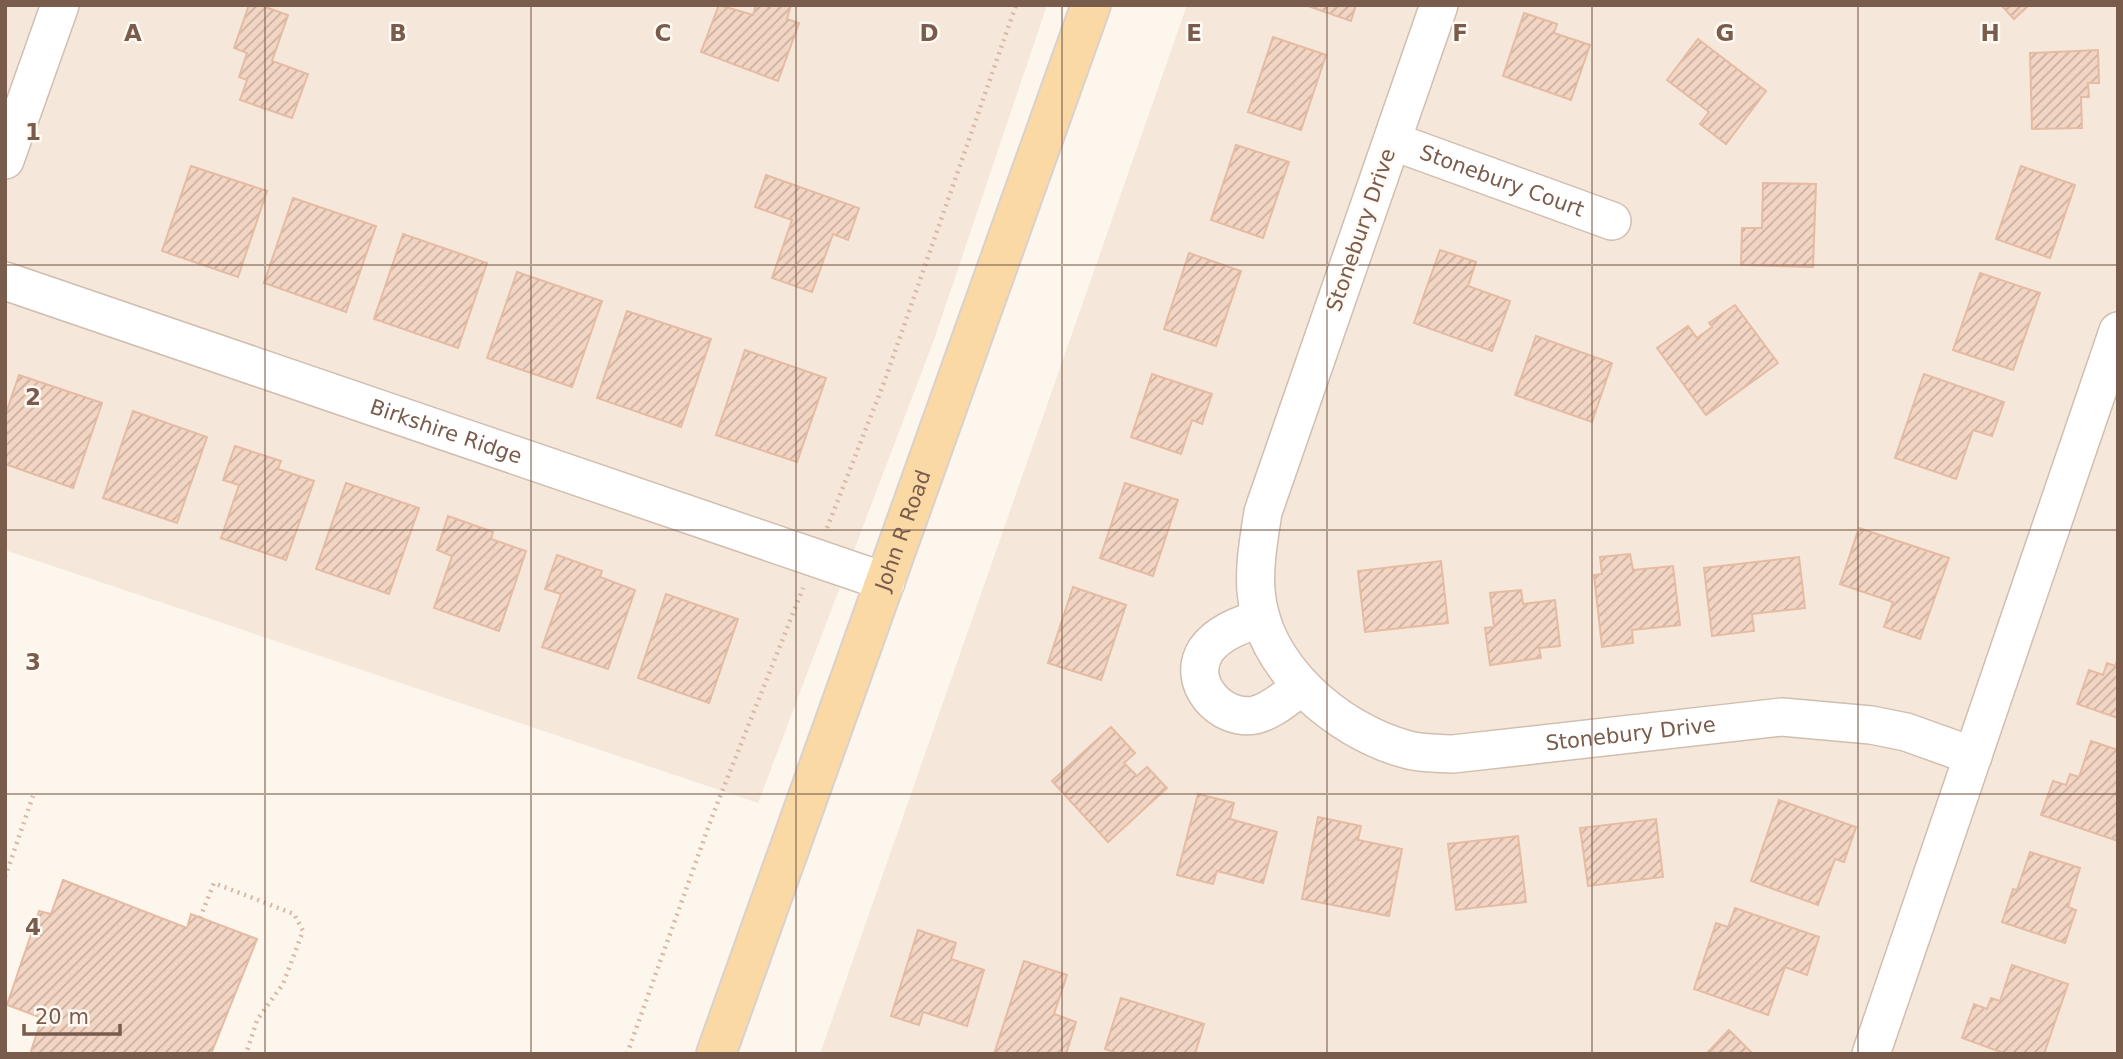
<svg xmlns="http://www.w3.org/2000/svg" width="2123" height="1059" font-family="'DejaVu Sans',sans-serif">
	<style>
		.residential { fill: #f5e8da }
		.building { fill: url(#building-hatch); stroke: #e6bba3; stroke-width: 2 }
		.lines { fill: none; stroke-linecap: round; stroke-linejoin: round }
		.minor-casing { stroke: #d1beb0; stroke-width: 40 }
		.major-casing { stroke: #dad1cd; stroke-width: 42 }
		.path { stroke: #d9b8a5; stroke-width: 4.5; stroke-dasharray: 2 5; stroke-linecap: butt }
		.minor { stroke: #fff; stroke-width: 37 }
		.major { stroke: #fbd9a5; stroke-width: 38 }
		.grid { fill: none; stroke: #7a5c4d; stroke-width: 2; stroke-opacity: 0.55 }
		.labels { text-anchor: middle; stroke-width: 5; stroke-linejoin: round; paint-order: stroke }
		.street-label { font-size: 21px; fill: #7a5c4d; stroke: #fffaf3 }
		.grid-label { font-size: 23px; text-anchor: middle; font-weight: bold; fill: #7a5c4d; stroke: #fffaf3; stroke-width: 5; stroke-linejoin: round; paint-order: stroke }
	</style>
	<defs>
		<pattern id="building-hatch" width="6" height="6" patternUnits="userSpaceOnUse" patternTransform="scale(1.75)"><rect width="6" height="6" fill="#f3d5c3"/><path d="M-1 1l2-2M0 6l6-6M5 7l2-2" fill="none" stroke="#cab0a1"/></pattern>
	</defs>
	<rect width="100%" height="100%" fill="#fdf6ec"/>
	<!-- residential -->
	<g class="residential">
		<path d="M5 5H1047L935 337 758 803 5 550Z"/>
		<path d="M1187 5H2118V1054H820Z"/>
	</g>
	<!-- building -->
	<g class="building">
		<path d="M249 5H260L288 15 272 61 308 74 292 118 240 100 247 80 239 77 247 53 234 48Z"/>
		<path d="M719 5 753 15 756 5H791L787 19 799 23 778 81 701 52Z"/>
		<path d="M1305 5H1356L1351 21Z"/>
		<path d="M2001 5H2029L2014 19Z"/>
		<path d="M1524 13 1557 24 1554 33 1590 45 1571 100 1503 76Z"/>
		<path d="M1273 37 1326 55 1301 130 1248 112Z"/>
		<path d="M1698 39 1766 91 1726 144 1700 124 1709 112 1667 80Z"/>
		<path d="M2098 50 2099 83H2088L2089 97H2081L2082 128 2032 129 2030 53Z"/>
		<path d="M1236 145 1289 162 1263 238 1211 220Z"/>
		<path d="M191 166 267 191 238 277 162 251Z"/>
		<path d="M2021 166 2075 185 2050 258 1996 239Z"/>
		<path d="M766 175 859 208 848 240 833 234 812 292 772 278 792 220 755 207Z"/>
		<path d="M1763 183 1816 184 1813 267 1741 265 1742 228H1762Z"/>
		<path d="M293 198 376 226 346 312 264 283Z"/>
		<path d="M403 234 487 263 458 348 374 319Z"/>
		<path d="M1440 250 1476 262 1468 286 1510 301 1492 351 1414 323Z"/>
		<path d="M1189 253 1241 271 1216 346 1164 329Z"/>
		<path d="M517 272 602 301 572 387 487 358Z"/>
		<path d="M1980 273 2040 293 2013 370 1953 350Z"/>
		<path d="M1735 305 1778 363 1706 415 1657 348 1688 326 1697 338 1712 327 1709 323Z"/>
		<path d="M627 311 711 339 681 427 597 398Z"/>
		<path d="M1536 336 1612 363 1592 422 1515 395Z"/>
		<path d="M745 350 826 378 797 462 716 435Z"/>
		<path d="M1152 374 1212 394 1202 424 1192 420 1181 454 1131 437Z"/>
		<path d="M1924 374 2004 402 1992 436 1973 430 1956 479 1895 458Z"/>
		<path d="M19 375 102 403 73 488 5 464V416Z"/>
		<path d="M133 411 207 437 177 523 103 498Z"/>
		<path d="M235 446 281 461 278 469 314 481 286 560 221 538 239 485 223 480Z"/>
		<path d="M346 483 419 508 389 594 316 569Z"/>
		<path d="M1125 483 1178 500 1153 576 1100 558Z"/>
		<path d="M448 516 493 532 491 539 526 551 499 631 434 608 452 556 437 550Z"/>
		<path d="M1859 528 1949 558 1920 639 1884 627 1893 602 1840 584Z"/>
		<path d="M1630 554 1633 570 1673 566 1680 625 1632 630 1633 643 1602 647 1594 575 1602 574 1600 557Z"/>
		<path d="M557 555 602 571 600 577 635 590 608 669 542 647 561 594 545 589Z"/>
		<path d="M1799 557 1805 608 1752 614 1754 631 1712 636 1704 568Z"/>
		<path d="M1441 561 1448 623 1365 632 1358 571Z"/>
		<path d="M1073 587 1126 605 1101 680 1048 663Z"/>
		<path d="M1521 590 1523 604 1555 600 1560 646 1539 648 1541 658 1490 665 1485 628 1494 627 1490 593Z"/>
		<path d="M666 594 738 619 709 703 638 678Z"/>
		<path d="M2118 659V718L2077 704 2089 670 2103 675 2107 663 2115 666Z"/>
		<path d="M1111 727 1135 753 1124 763 1137 776 1147 767 1167 788 1108 842 1052 781Z"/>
		<path d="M2091 741 2118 750V841L2041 815 2053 781 2066 785 2070 774 2079 777Z"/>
		<path d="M1198 794 1234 803 1230 819 1277 832 1263 883 1217 871 1213 884 1177 875Z"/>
		<path d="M1779 800 1856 827 1844 862 1835 859 1818 905 1751 881Z"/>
		<path d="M1318 817 1361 826 1358 840 1402 849 1389 916 1302 899Z"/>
		<path d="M1656 819 1663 877 1588 886 1580 828Z"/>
		<path d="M1518 836 1526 902 1456 910 1448 844Z"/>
		<path d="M2030 852 2080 868 2068 907 2076 910 2065 943 2002 922 2013 889 2017 890Z"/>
		<path d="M63 880 187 928 191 914 257 939 211 1054H30L42 1018 7 1005 39 911 51 914Z"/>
		<path d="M1735 908 1819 937 1807 975 1785 967 1768 1015 1694 989 1716 923 1728 927Z"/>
		<path d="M918 930 956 943 951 959 984 970 967 1026 923 1012 919 1025 891 1016Z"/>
		<path d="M1024 961 1067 975 1054 1014 1076 1022 1066 1054H994Z"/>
		<path d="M2012 965 2068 984 2044 1054H2006L1962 1038 1974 1004 1987 1009 1991 998 2000 1001Z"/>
		<path d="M1121 998 1204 1024 1195 1054H1119L1105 1049Z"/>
		<path d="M1729 1030 1753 1054H1706Z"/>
	</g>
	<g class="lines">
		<!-- minor casing -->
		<g class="minor-casing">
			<g id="minor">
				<path id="s1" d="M1439 5 1263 512C1259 538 1254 565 1256 591 1262 667 1337 730 1405 749 1420 754 1438 753 1453 754L1782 717 1871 725 1906 732 1973 756"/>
				<path id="s2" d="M1392 141 1612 221"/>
				<path d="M5 160 60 5"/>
				<path id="s3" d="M5 281 886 582"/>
				<path d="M1261 618C1241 625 1219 632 1206 650 1185 682 1221 722 1255 715 1272 711 1287 697 1301 687"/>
				<path d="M1871 1054 2118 331"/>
			</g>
		</g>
		<!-- major casing -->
		<g class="major-casing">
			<g id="major">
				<path id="s4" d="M716 1054 1091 5"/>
			</g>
		</g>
		<!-- path -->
		<g class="path">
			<path d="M827 528 885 380 1016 5"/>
			<path d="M5 877 33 796"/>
			<path d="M200 918 214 883 294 914 303 931 283 984 257 1020 246 1054"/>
			<path d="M627 1054 712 817 803 588"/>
		</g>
		<!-- minor -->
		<use href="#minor" class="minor"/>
		<!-- major -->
		<use href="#major" class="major"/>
	</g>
	<!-- grid -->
	<path class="grid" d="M265 5V1054M531 5V1054M796 5V1054M1062 5V1054M1327 5V1054M1592 5V1054M1858 5V1054M5 265H2118M5 530H2118M5 794H2118"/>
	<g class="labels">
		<!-- street labels -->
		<g class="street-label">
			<text dy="7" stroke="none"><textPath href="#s2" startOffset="117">Stonebury Court</textPath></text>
			<text transform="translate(1361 230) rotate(-71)" y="7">Stonebury Drive</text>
			<text dy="7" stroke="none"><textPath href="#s3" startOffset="466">Birkshire Ridge</textPath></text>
			<text dy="7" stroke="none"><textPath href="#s4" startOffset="556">John R Road</textPath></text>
			<text dy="7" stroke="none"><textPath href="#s1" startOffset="1073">Stonebury Drive</textPath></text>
		</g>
	</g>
	<g class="grid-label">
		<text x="133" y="41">A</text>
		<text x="398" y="41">B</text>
		<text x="663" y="41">C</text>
		<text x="929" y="41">D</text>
		<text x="1194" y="41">E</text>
		<text x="1460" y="41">F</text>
		<text x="1725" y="41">G</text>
		<text x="1990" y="41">H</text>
		<text x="33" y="140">1</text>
		<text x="33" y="405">2</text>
		<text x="33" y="670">3</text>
		<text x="33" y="935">4</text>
	</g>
	<!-- border -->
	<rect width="2123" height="1059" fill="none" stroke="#7a5c4d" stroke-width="14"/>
	<!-- scale -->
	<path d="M24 1024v10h96v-10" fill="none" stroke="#7a5c4d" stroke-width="3.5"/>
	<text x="35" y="1024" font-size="21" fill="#7a5c4d" stroke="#fffaf3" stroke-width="5" paint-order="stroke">20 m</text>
</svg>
